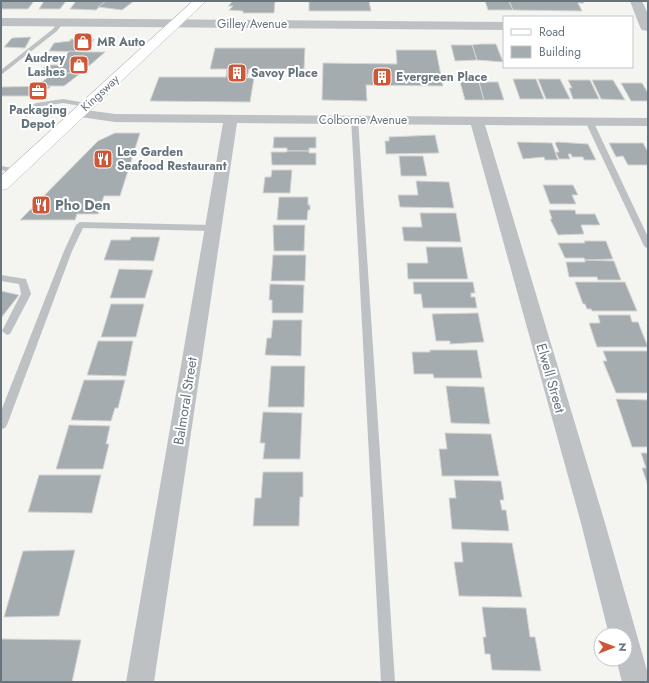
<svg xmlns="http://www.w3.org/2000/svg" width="649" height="683" font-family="Jost,sans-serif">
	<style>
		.building { fill: #a5acb0; stroke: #d5d5d3 }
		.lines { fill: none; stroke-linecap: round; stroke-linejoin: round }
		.primary-casing { stroke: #b1b5b8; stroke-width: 1 }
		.service { fill: #bdc1c4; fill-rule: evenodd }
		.minor { fill: #bdc1c4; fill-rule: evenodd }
		.tertiary { fill: #bdc1c4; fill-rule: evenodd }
		.primary { fill: #fff; fill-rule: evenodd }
		.labels { text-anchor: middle; stroke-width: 4; stroke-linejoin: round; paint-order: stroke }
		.far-street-label { font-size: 12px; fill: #66747e; stroke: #fff }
		.far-poi-label { font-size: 12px; font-weight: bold; fill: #66747e; stroke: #fff; text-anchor: start }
		.poi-label { font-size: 14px; font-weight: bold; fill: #66747e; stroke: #fff; text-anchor: start }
		.street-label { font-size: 14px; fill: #66747e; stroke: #fff }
	</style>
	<rect width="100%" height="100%" fill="#f4f4f1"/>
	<!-- building -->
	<g class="building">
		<path d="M2 1H34L28 9H1Z"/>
		<path d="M44 1H66L60 9H39Z"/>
		<path d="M76 1H106L96 10 70 9Z"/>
		<path d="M106 1H134L122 10 98 7Z"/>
		<path d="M233 1H275L274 13H243V11L229 10 233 6H228Z"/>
		<path d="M309 1H369L371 11H309Z"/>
		<path d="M485 1H509L513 10H488Z"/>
		<path d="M509 1H582L584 3H578L582 11 513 10Z"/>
		<path d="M31 37 25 48 4 47 12 38Z"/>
		<path d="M71 39H94L88 52 49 51 54 43 70 41Z"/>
		<path d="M481 44H496L503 62 477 60 472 45Z"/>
		<path d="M451 45H472L477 60 455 61Z"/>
		<path d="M215 48H305L304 69H249L247 78H254L250 102 150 101 159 77H226L227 69H210Z"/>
		<path d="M396 50H436L443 86 366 85 367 101 322 100 323 63 397 64Z"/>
		<path d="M69 51 88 52H105L81 73H56Z"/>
		<path d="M45 65H61L56 73H41Z"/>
		<path d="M54 73H81L64 86H36Z"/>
		<path d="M513 79H536L544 99H520Z"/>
		<path d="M538 79H560L570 99H546Z"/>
		<path d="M568 80H590L599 99H573L569 88H572Z"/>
		<path d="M592 80H613L625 100 601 99Z"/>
		<path d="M460 82H479L484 100H465Z"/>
		<path d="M479 82H498L504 100H484Z"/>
		<path d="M621 83H642L648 93V101H631Z"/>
		<path d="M51 86 40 96H1V87Z"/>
		<path d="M115 133H140L120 196H104L98 214H77L75 220H20L98 141Z"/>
		<path d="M435 135 439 153 386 154 385 141H389V137Z"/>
		<path d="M274 137H316V148H309V151H287V148H273Z"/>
		<path d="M517 142 552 143 558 160H545L544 157 523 159Z"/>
		<path d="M557 142 588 144 596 160H584L583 157H572L571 154H568L570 159H559L556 152H559L555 143Z"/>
		<path d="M609 143H643L648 152V165H628L623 156 616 157Z"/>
		<path d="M287 151H309V153H316V165H272L271 152H287Z"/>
		<path d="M399 156H423L427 176H401Z"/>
		<path d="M272 170H292L290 193H263L265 177H271Z"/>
		<path d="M416 181 449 182 454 208 400 207 398 195H418Z"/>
		<path d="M543 185H573L578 195H572L576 204H550Z"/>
		<path d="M279 197H308V205H310V210H308L307 220H277Z"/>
		<path d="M549 210H575L576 214H595L600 225H581L584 234 558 235 550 219H552Z"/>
		<path d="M420 213H456L461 242 404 241 402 227H422Z"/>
		<path d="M273 225H305L304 251H274Z"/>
		<path d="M131 237H160L154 261 104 260 111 240H130Z"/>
		<path d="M584 241H606L613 259 585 260 584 258H565L558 243H585Z"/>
		<path d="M426 247H462L468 279H408L407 263H428Z"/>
		<path d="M273 255H306L305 281H271Z"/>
		<path d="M585 260 614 261 621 280H598L597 277H569L566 262H585Z"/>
		<path d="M119 269 153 270 145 298H110Z"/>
		<path d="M413 282H473L475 293H471V297H475L477 308H423L421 294H414Z"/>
		<path d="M575 282H625L637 311H592L591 309H587L585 304H583Z"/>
		<path d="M270 284 304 285 303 313H272V300H269Z"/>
		<path d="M1 291 19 295 1 318Z"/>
		<path d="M111 304H144L136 337H101Z"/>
		<path d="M478 313 484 342 450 344V341H436L432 314Z"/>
		<path d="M598 315H630L632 322H638L648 347H597L589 323H600Z"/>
		<path d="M273 320H302L301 356 265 355 267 338H271Z"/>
		<path d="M98 341H133L126 376 87 375Z"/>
		<path d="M430 350H477L482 378H434L433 374H414L412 352H430Z"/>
		<path d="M603 351H648V393H616L603 361H607Z"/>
		<path d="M271 366H305L304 407H268Z"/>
		<path d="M84 380H125L118 408H115L111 421 71 420Z"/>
		<path d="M446 386 484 387 490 424 451 423Z"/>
		<path d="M616 399 648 400V447H632Z"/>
		<path d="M263 412 302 413 300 459H263L265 443H260Z"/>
		<path d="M69 425 110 426 106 444H109L103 469H56Z"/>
		<path d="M445 433 491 434 499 476H442L439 449H447Z"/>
		<path d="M641 453H648V486L642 468H646Z"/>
		<path d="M263 472H303V497H300L299 526H253L255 498H261Z"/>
		<path d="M39 475H101L92 513 28 512Z"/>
		<path d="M454 480 501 481 504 500H500L502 510H506L509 531 452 529 449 498H456Z"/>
		<path d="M461 542 512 543 522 597 459 596 454 562H463Z"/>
		<path d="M75 550 59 616 4 617 23 551Z"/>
		<path d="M482 607 526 608 530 637H535L541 671 492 670 490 654H485L483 637H486Z"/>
		<path d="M1 639 81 640 72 682H1Z"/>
	</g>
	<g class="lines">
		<!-- primary casing -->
		<g class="primary-casing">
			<path id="primary" d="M193 1H206L7 189 1 190V176Z"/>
		</g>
		<!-- service -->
		<g class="service">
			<path d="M59 21 64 22 57 31 1 75V70L53 29Z"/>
			<path d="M63 99 86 103 89 105 86 107 63 103 36 107 33 105 36 103Z"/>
			<path d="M351 117 358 119 395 682H381Z"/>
			<path d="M586 119 593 121 648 237V249L644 246 585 121Z"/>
			<path d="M1 166 19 169 20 171 16 173 1 170Z"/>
			<path d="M80 222 212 225 216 228 212 231 83 228 72 251 7 425 5 428 1 429V411L64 251 76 225Z"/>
			<path d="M1 275 26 279 31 294 10 334 7 335 2 331 21 294 19 284 1 281Z"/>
		</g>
		<!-- minor -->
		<path class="minor" d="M78 109 115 114 648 118V126L485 125 605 523 648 674V682H622L616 659H625V635H609L581 523 471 125 237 123 154 682H126L223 123 115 122 73 116 71 113 73 110Z"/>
		<!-- tertiary -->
		<g class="tertiary">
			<path d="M630 1H642L648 14V31L642 30 640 27Z"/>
			<path d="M1 18 504 22V30L1 26Z"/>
		</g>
		<!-- primary -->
		<use href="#primary" class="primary"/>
	</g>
	<!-- icons -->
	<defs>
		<g id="shop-square" transform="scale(1)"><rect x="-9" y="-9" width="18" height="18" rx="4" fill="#ce5737" stroke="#fff"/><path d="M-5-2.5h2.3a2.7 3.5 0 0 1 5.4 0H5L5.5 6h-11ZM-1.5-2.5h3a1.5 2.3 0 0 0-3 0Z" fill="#fff"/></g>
		<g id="building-square" transform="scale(1)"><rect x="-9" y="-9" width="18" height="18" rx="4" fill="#ce5737" stroke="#fff"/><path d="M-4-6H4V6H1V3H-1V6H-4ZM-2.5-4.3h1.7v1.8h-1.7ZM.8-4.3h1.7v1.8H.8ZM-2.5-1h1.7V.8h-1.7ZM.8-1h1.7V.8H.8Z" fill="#fff"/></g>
		<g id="office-square" transform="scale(1)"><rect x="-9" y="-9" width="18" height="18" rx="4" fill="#ce5737" stroke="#fff"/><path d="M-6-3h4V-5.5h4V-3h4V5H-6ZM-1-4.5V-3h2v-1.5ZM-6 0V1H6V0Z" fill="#fff"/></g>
		<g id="restaurant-square" transform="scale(1)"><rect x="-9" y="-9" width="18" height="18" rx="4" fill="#ce5737" stroke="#fff"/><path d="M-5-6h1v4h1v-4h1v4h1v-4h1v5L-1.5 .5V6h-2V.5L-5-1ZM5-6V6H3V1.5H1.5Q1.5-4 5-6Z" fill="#fff"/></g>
	</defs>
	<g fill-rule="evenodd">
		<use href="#shop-square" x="83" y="42"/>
		<use href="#shop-square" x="79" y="65"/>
		<use href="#building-square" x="237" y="73"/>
		<use href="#building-square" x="382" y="77"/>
		<use href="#office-square" x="38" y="91"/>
		<use href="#restaurant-square" x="103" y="159"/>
		<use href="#restaurant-square" x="41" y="205"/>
	</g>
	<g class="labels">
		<!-- far-street labels -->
		<g class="far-street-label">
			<text x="252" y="28">Gilley Avenue</text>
			<text transform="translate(100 93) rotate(-43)" y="4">Kingsway</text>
			<text x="363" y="124">Colborne Avenue</text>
		</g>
		<!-- far-poi labels -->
		<g class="far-poi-label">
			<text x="97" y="46">MR Auto</text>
			<text x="65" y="62" text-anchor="end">Audrey<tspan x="65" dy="14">Lashes</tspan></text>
			<text x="251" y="77">Savoy Place</text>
			<text x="396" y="81">Evergreen Place</text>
			<text x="38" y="114" text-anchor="middle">Packaging<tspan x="38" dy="14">Depot</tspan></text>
			<text x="117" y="156">Lee Garden<tspan x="117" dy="14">Seafood Restaurant</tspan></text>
		</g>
		<!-- poi labels -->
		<g class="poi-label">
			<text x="55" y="210">Pho Den</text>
		</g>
		<!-- street labels -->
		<g class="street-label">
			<text transform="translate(551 378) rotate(74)" y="5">Elwell Street</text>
			<text transform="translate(185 401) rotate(-81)" y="5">Balmoral Street</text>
		</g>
	</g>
	<!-- border -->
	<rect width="649" height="683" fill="none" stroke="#66747e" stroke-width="4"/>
	<!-- legend -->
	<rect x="503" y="16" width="130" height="52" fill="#ffffff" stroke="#c2c7cb"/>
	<rect x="511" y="29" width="20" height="6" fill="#ffffff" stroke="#c2c7cb"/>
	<text x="539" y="36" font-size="12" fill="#66747e">Road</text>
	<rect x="511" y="46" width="20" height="12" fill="#a5acb0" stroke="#c2c7cb"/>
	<text x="539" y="56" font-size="12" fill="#66747e">Building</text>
	<!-- north arrow -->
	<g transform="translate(613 647) rotate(90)"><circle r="19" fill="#ffffff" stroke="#c2c7cb"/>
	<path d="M0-3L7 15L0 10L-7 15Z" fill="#ce5737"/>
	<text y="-6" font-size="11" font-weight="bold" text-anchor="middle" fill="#66747e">N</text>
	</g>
</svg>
